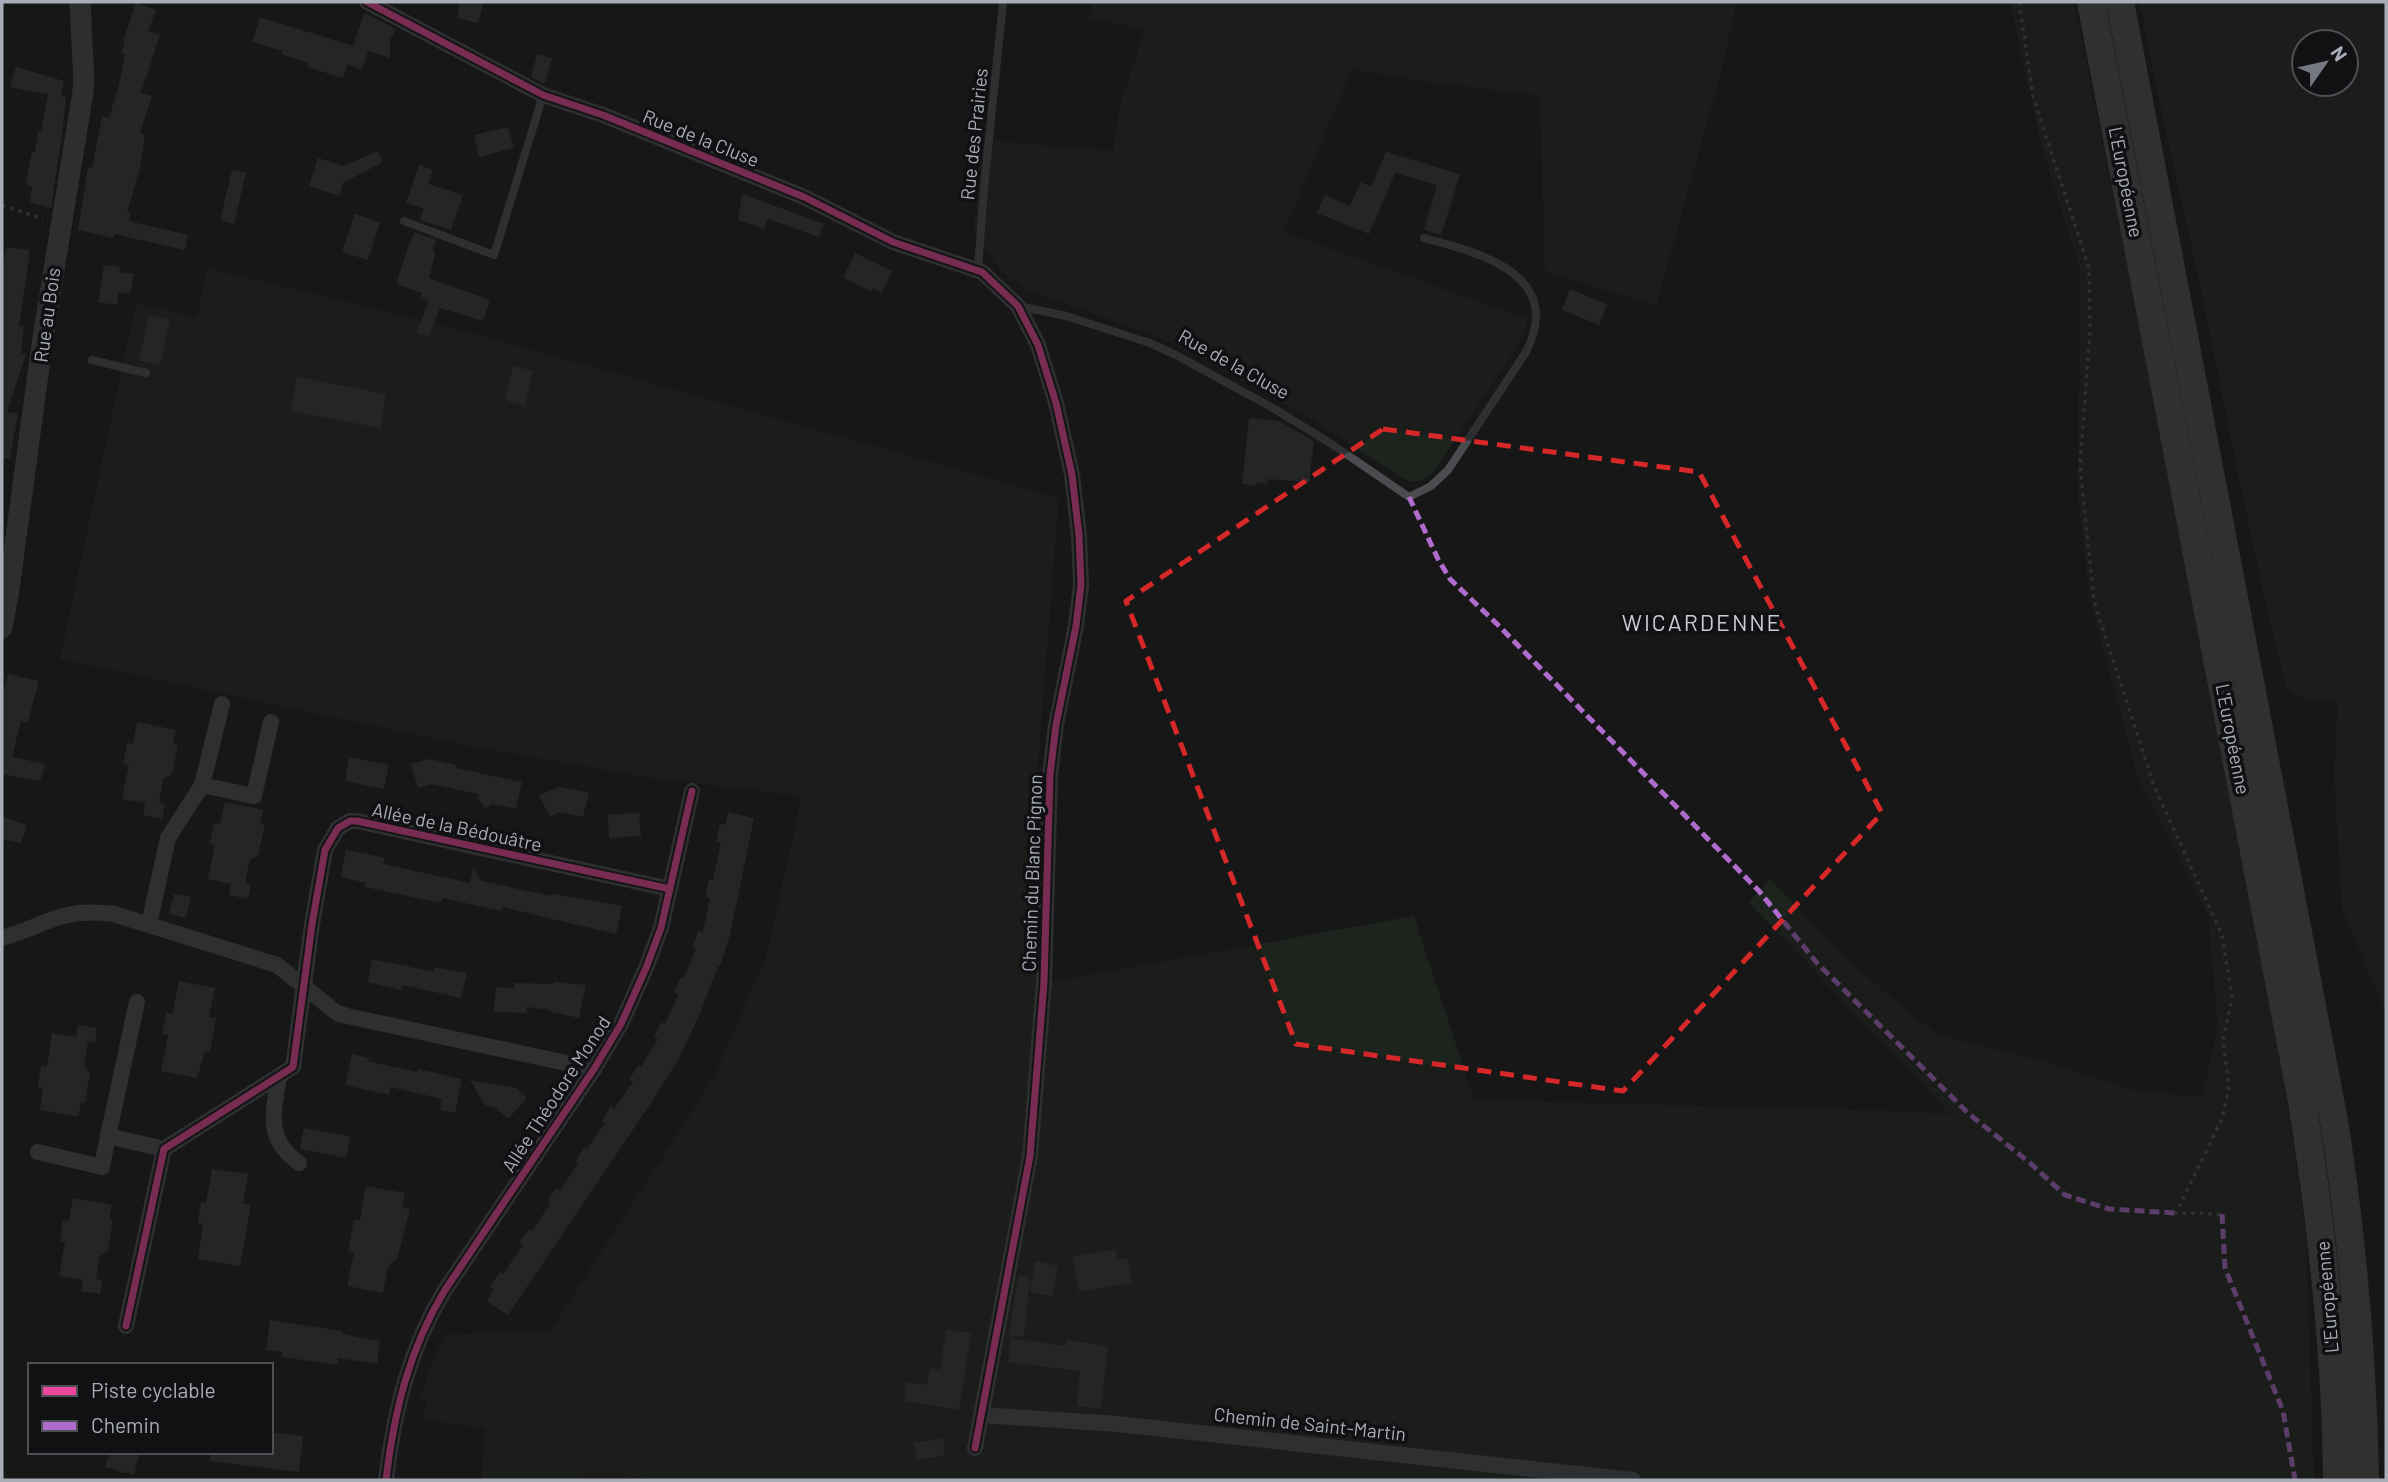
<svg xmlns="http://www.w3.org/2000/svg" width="2388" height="1482" font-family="Barlow,sans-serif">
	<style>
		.built { fill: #212123 }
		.green { fill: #1d241e; fill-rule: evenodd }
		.building { fill: #353536 }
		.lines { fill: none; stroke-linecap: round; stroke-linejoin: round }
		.path { stroke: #4d4e52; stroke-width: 3.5; stroke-dasharray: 3.5 5; stroke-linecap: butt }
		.service { stroke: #4b4c50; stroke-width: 8 }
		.minor { stroke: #4b4c50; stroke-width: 16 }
		.secondary { stroke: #4a4a4e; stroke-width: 21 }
		.motorway { stroke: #4e4e51; stroke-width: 28 }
		.quiet { stroke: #b06ccc; stroke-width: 5; stroke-dasharray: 10 5; stroke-linecap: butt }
		.cycleway-casing { stroke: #111113; stroke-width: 11 }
		.cycleway { stroke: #ed469a; stroke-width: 7 }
		.marked { fill: none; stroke: #d62828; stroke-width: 5; stroke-dasharray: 14 9; stroke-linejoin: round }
		.labels { text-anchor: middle; stroke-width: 7; stroke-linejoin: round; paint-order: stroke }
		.street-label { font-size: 19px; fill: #a8adb8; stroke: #111113 }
		.quarter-label { font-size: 23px; letter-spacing: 2px; fill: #c9ccd4; stroke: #111113 }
	</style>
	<rect width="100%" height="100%" fill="#171717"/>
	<!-- built -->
	<path class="built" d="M588 1466 654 1480H577Z"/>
	<!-- green -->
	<g class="green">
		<path d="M1092 2H1737L1720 76 1656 306 1545 271 1540 96 1423 81 1352 69 1284 232 1528 319 1522 337 1508 361 1432 474 1422 481 1412 482 1402 478 1305 415 1178 346 1143 331 1024 289C1007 278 981 250 975 232 972 222 982 155 983 140L1113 151 1120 105 1145 29 1090 19Z"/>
		<path d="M2010 2H2074L2192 583 2287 1096 2306 1237 2314 1480H654L588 1466 577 1480H481L485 1428 422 1420 427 1403 420 1397 435 1354 446 1335 551 1330 714 1077 766 957 802 796 640 776 470 746 60 659 136 303 197 317 207 268 480 335 1059 498 1034 813 1041 921 1038 984 1414 916 1474 1100 1894 1111 1950 1114 1749 902 1770 879 1845 956 1905 1010 1938 1035 2051 1063 2137 1091 2202 1097 2218 1027 2208 917 2175 847 2139 781 2090 601 2078 498 2080 269 2042 147Z"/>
		<path d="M2140 2H2386V1013L2342 909 2334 773 2338 701 2307 700 2286 687C2255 567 2233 445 2208 324 2186 216 2159 110 2140 2ZM2304 42H2346V84H2304Z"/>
	</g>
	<!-- building -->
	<g class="building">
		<path d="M460 2H484L478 23 457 18Z"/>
		<path d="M136 3 156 10 148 31 160 35 141 93 152 96 140 133 145 135 140 168 127 212 131 213 129 221 188 235 185 250 114 234 113 238 78 230 88 167 92 168 102 116 109 118 119 85 125 54 121 52 125 42 123 41Z"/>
		<path d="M364 13 396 29 390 40V58L368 51 362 70 347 64 343 78 307 67 308 63 281 54 282 51 252 42 260 17 353 46Z"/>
		<path d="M537 54 552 58 545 84 531 77Z"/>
		<path d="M16 67 64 81 61 96 66 97 62 135 51 208 30 202 32 187 26 184 32 152H35L38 131H41L48 94 10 87Z"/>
		<path d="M508 127 514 148 479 157 474 135Z"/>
		<path d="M377 151 383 162 343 183 340 196 309 186 318 158 344 166Z"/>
		<path d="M1386 152 1460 174 1441 235 1424 230 1437 185 1395 173 1369 234 1317 213 1325 195 1350 206 1361 182 1371 187Z"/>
		<path d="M419 165 433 170 428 184 463 195 451 230 420 220 424 209 406 203Z"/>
		<path d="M232 170 246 173 234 224 220 220Z"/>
		<path d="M742 194 824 224 819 237 768 219 764 229 738 220Z"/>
		<path d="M355 214 380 222 368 260 342 252Z"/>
		<path d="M415 232 436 240 433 248 435 254 429 278 490 300 483 321 440 308 428 337 417 333 428 301 420 298 422 293 396 284 410 242Z"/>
		<path d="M7 247 29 250V259L19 326 24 327 21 353 26 354 7 412 18 413 10 459 2 458V267Z"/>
		<path d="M855 253 892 271 882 293 873 288 871 291 843 278Z"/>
		<path d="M104 265 120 267 119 272 134 274 130 294 119 292 117 305 98 302Z"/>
		<path d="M1570 289 1607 304 1599 325 1562 310Z"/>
		<path d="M149 315 170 320 160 365 139 360Z"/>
		<path d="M513 366 533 371 525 406 505 400Z"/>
		<path d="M297 377 386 394 381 428 291 411Z"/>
		<path d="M1249 418 1279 421 1314 441 1309 482 1268 479 1267 484 1257 482 1256 486 1242 484Z"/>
		<path d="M8 674 39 681 28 722 21 721 12 757 45 764 40 781 2 774V690H4Z"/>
		<path d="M137 722 176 730 173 744 178 745 172 774 163 779 159 803 165 804 162 819 143 815 145 803 122 799 129 765 123 764 127 743 133 744Z"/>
		<path d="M349 757 389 765 384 789 345 781Z"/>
		<path d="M429 759 457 765 456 768 522 782 516 809 492 804 486 808 478 799V794L432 784 418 788 411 764Z"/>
		<path d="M560 787 589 793 583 817 559 812 550 817 539 795Z"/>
		<path d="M225 802 263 810 260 824 265 825 258 855 250 860 245 883 251 885 248 899 229 895 231 884 208 879 215 845 210 844 214 823 220 824Z"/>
		<path d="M728 812 754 818 730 935 720 966H718L700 1014 678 1060 653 1100 508 1315 487 1301 494 1290 490 1287 500 1272 503 1274 523 1245 519 1243 529 1229 532 1231 550 1204 547 1202 556 1188 560 1190 578 1164 575 1162 584 1148 587 1149 605 1123 602 1121 611 1106 614 1109 633 1082 629 1080 638 1065 641 1067 658 1039 654 1037 661 1022 665 1024 679 994 674 993 681 977 684 978 696 948 693 947 698 931 703 932 710 898 705 897 709 879 713 880 721 843 716 842 720 824 725 825Z"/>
		<path d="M639 813 641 836 609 838 608 815Z"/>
		<path d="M2 817 27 825 21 843 2 839Z"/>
		<path d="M346 850 385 858 383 864 470 883 473 868 482 881 551 896 552 894 622 906 616 934 502 907 501 911 442 898 441 903 365 887 366 883 341 877Z"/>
		<path d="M174 894 191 897 186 918 169 914Z"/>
		<path d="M372 959 434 972 435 967 467 973 461 998 402 985 401 990 368 982Z"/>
		<path d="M179 981 215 988 209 1017 216 1018 210 1052 205 1051 197 1078 161 1071 168 1035 162 1034 166 1013 172 1014Z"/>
		<path d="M554 982 586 985 579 1018 551 1012 550 1010 527 1007 526 1013 494 1012 496 987 514 989V983L554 984Z"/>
		<path d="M78 1025 97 1028 95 1043 88 1042 84 1066 90 1073 85 1103 81 1102 78 1117 40 1110 43 1088 38 1087 41 1066 47 1067 52 1033 76 1037Z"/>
		<path d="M352 1054 369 1058 368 1061 417 1072 418 1069 462 1079 455 1113 440 1110 442 1099 390 1087 389 1095 345 1085Z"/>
		<path d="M470 1080 516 1088 527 1098 508 1119 495 1107 485 1105Z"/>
		<path d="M304 1128 350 1136 346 1158 300 1149Z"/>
		<path d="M212 1169 248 1174 243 1204 251 1205 240 1266 198 1259 203 1224 198 1223 201 1202 206 1203Z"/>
		<path d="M366 1186 405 1193 402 1208 410 1209 397 1259 388 1266 383 1293 347 1286 354 1253 348 1252 354 1219 360 1220Z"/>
		<path d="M73 1198 112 1205 109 1219 113 1220 108 1250 100 1256 96 1279 102 1280 100 1294 81 1291 83 1280 59 1276 65 1242 60 1241 63 1220 69 1221Z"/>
		<path d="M1116 1249 1117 1260 1128 1258 1132 1283 1079 1292 1073 1256Z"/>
		<path d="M1035 1261 1058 1266 1052 1296 1030 1292Z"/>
		<path d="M1018 1276 1030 1277 1024 1337 1009 1336Z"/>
		<path d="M270 1320 342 1331V1334L380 1341 377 1364 338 1358 337 1365 282 1357V1352L266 1350Z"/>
		<path d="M946 1330 971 1333 959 1410 904 1401 906 1382 927 1385 930 1368 940 1370Z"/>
		<path d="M1011 1338 1065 1346 1066 1340 1108 1346 1101 1409 1077 1406 1080 1371 1008 1362Z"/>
		<path d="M271 1432 303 1436 299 1472 210 1461 211 1452H271Z"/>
		<path d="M943 1438 945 1455 917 1460 914 1443Z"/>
		<path d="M110 1452H140L134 1475 105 1467Z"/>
	</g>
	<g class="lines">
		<!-- path -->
		<g class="path">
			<path d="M2019 2 2033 96 2089 268 2090 331 2080 466 2094 601 2154 786 2222 935 2232 997 2223 1040 2229 1088 2222 1119 2176 1213 2222 1214"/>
			<path d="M2 205 43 219"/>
		</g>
		<!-- service -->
		<g class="service">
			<path d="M404 221 494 255 543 95"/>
			<path d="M978 270 984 188 1003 2"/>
			<path d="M1018 306 1066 316 1150 343 1176 355 1273 408 1330 443 1409 497 1431 486 1448 470 1526 352C1565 275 1481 253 1424 238"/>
			<path d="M92 360 146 373"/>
		</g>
		<!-- minor -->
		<g class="minor">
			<path d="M367 2 543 95 603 115 804 197 893 242 982 272 1018 306 1038 345 1056 403 1072 475 1079 535 1081 585 1076 626 1056 725 1050 775 1044 982 1030 1156 975 1448"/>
			<path d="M202 785 254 796 271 722"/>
			<path d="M149 924 168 838 202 785 222 704"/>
			<path d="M2 938C48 925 60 907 114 914L277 965 337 1013 347 1016 594 1069"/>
			<path d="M279 1076C274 1112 264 1138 299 1163"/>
			<path d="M108 1136 137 1002"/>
			<path d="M38 1152 102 1167 108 1136 164 1149"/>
			<path d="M126 1326 164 1149 293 1067 312 924 325 850 338 828 350 821H357L670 889"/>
			<path d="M981 1415 1117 1424 1633 1480"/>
			<path d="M386 1480C394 1412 409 1349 445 1290L594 1069 621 1024 646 968 661 928 692 791"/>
		</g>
		<!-- secondary -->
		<path class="secondary" d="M2 628 9 589 43 337 82 98 84 83 80 2"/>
		<!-- motorway -->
		<g class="motorway">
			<path d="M2091 2 2302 1101C2322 1227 2336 1353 2337 1480"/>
			<path d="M2120 2 2334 1121C2353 1241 2363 1359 2365 1480"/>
		</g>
		<!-- quiet -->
		<g class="quiet">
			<path d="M1409 497 1438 559 1450 579 1497 624 1759 891 1817 963 1969 1114 2030 1163 2065 1195 2109 1209 2176 1213"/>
			<path d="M2222 1214 2225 1268 2283 1411 2295 1480"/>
		</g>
		<!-- cycleway casing -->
		<g class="cycleway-casing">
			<g id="cycleway">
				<path d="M367 2 543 95 603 115 804 197 893 242 982 272 1018 306 1038 345 1056 403 1072 475 1079 535 1081 585 1076 626 1056 725 1050 775 1044 982 1030 1156 975 1448"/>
				<path d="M126 1326 164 1149 293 1067 312 924 325 850 338 828 350 821H357L670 889"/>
				<path d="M386 1480C394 1412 409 1349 445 1290L594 1069 621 1024 646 968 661 928 692 791"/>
			</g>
		</g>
		<!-- cycleway -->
		<use href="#cycleway" class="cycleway"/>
	</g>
	<!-- marked area -->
	<path d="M0 0H2388V1482H0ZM1383 429 1699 472 1882 813 1623 1091 1296 1044 1126 601Z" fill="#171717" fill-opacity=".55" fill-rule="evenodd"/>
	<path class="marked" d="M1383 429 1699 472 1882 813 1623 1091 1296 1044 1126 601Z"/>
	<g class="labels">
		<!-- street labels -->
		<g class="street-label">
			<text transform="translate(974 134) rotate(-84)" y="7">Rue des Prairies</text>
			<text transform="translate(701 138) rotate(22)" y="7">Rue de la Cluse</text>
			<text transform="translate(2126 182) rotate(79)" y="7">L'Européenne</text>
			<text transform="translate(47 315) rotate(-82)" y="7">Rue au Bois</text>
			<text transform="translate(1234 364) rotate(29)" y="7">Rue de la Cluse</text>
			<text transform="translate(2233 739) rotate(79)" y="7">L'Européenne</text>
			<text transform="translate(457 827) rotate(12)" y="7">Allée de la Bédouâtre</text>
			<text transform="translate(1032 873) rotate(-88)" y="7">Chemin du Blanc Pignon</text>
			<text transform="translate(556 1094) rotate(-57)" y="7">Allée Théodore Monod</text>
			<text transform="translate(2327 1297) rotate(-95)" y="7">L'Européenne</text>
			<text transform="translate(1310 1424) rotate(6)" y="7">Chemin de Saint-Martin</text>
		</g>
		<!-- quarter labels -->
		<g class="quarter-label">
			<text x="1702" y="631">WICARDENNE</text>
		</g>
	</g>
	<!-- border -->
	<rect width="2388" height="1482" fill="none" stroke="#a8adb8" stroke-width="7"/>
	<!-- legend -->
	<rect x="28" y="1363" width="245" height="91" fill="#111113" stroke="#4d4f55" stroke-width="2"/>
	<rect x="42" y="1386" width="35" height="10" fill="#ed469a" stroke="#4d4f55" stroke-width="2"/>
	<text x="91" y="1398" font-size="21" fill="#a8adb8">Piste cyclable</text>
	<rect x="42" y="1421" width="35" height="10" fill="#b06ccc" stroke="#4d4f55" stroke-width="2"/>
	<text x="91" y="1433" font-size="21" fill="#a8adb8">Chemin</text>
	<!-- north arrow -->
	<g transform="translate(2325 63) rotate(56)"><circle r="33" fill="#111113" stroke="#4d4f55" stroke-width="2"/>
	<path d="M0-5L12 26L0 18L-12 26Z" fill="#757880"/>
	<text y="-10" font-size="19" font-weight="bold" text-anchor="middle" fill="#a8adb8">N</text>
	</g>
</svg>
